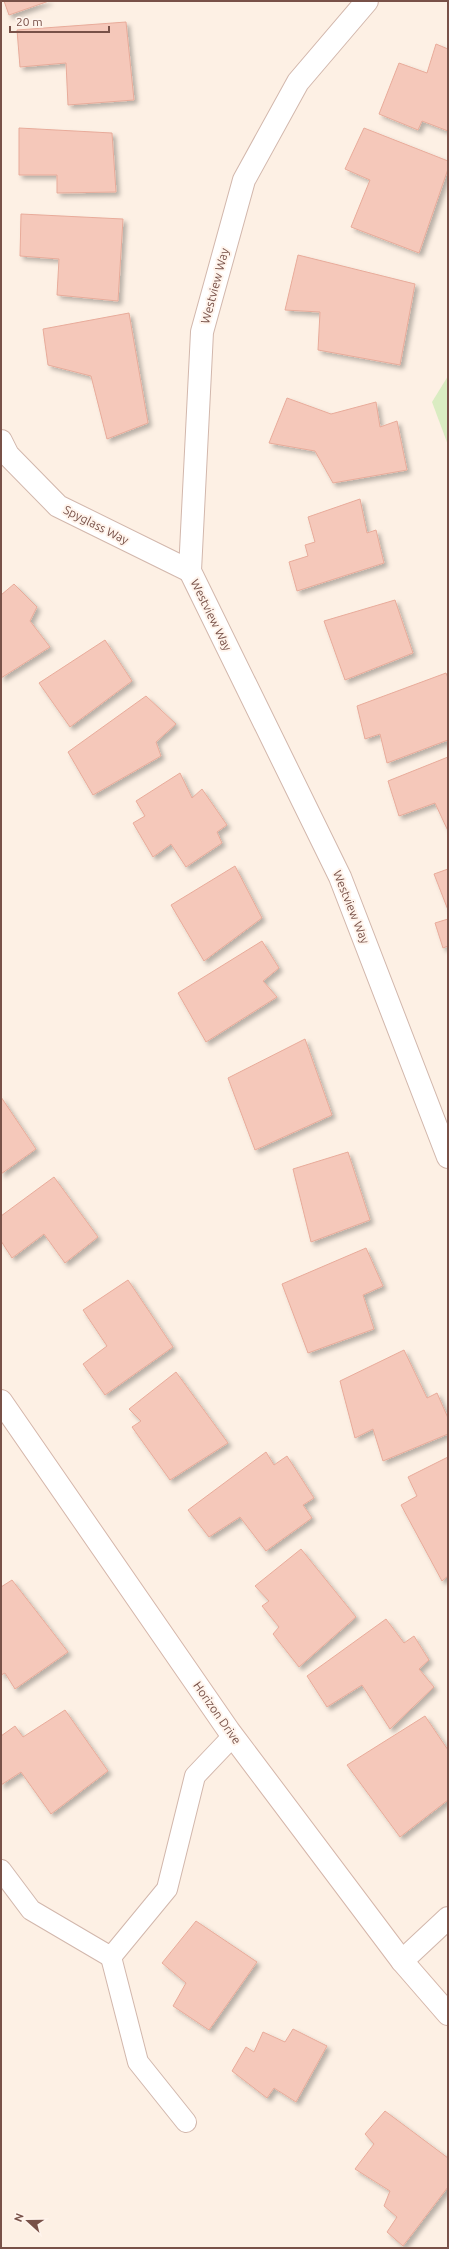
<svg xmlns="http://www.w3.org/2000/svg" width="449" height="2249" font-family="Ubuntu,sans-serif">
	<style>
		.green { fill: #daecc2 }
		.building { fill: #f5c8ba; stroke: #e8ab9a; filter: url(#shadow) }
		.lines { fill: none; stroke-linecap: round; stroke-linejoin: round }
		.lane-casing { stroke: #d2b7ac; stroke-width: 22 }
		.street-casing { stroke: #d2b7ac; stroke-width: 24 }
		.secondary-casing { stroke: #d5b6aa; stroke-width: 24 }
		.lane { stroke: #fff; stroke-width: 20 }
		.street { stroke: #fff; stroke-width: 22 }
		.secondary { stroke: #fff; stroke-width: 22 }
		.labels { text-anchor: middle; stroke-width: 4; stroke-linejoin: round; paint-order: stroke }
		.street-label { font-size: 12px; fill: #785148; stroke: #fff4ec }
	</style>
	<defs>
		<filter id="shadow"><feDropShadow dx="3.5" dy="3.5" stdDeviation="2" flood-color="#0004"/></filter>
	</defs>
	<rect width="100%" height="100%" fill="#fdf0e4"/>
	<!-- green -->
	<path class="green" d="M448 376V445L432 402Z"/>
	<!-- building -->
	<g class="building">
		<path d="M4 1H49L9 15Z"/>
		<path d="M126 22 134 100 68 105 66 63 20 67 17 30Z"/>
		<path d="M436 44 448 49V131L422 121 418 130 379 114 399 63 427 73Z"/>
		<path d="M19 128 112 133 116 192 57 193V175H19Z"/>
		<path d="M364 128 448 161V169L419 253 351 227 370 180 345 169Z"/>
		<path d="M21 214 123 219 118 301 57 295 59 259 20 256Z"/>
		<path d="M298 255 415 284 400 365 318 350 320 312 285 310Z"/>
		<path d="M129 313 148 423 107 439 91 376 48 365 43 329Z"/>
		<path d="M287 398 331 414 376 402 380 427 397 421 407 470 333 483 315 451 269 443Z"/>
		<path d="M360 499 367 533 376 530 384 563 297 591 289 562 308 556 305 545 315 542 308 517Z"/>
		<path d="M14 584 37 607 30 621 50 647 1 678V595Z"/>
		<path d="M395 600 413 653 345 680 324 621Z"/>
		<path d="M105 640 132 681 70 727 39 683Z"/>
		<path d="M446 673 448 678V740L387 763 380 734 365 739 357 706Z"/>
		<path d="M146 696 176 724 156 742 161 756 93 795 68 752Z"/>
		<path d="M448 757V831L435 803 399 816 388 781Z"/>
		<path d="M180 773 192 798 202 789 227 825 217 832 222 843 186 867 171 844 153 857 133 823 145 816 136 801Z"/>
		<path d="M235 866 262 918 204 961 171 905Z"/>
		<path d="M448 869V910L434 874Z"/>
		<path d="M448 919V946L443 948 435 923Z"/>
		<path d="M262 941 279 968 263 981 277 997 206 1042 178 993Z"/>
		<path d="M305 1039 332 1115 255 1150 228 1078Z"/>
		<path d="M1 1097 36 1149 1 1174Z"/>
		<path d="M348 1152 370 1220 311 1242 293 1169Z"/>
		<path d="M54 1177 98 1237 65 1263 44 1234 12 1258 1 1241V1216Z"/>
		<path d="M366 1248 383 1286 363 1295 374 1329 308 1353 282 1284Z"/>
		<path d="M128 1280 173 1347 105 1395 83 1364 107 1346 83 1310Z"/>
		<path d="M404 1350 427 1398 437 1393 448 1418V1434L383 1461 373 1429 355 1438 340 1381Z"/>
		<path d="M176 1372 228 1443 170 1480 132 1427 141 1421 129 1409Z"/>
		<path d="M266 1452 274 1465 287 1456 314 1498 303 1505 312 1518 266 1551 240 1517 209 1537 188 1510Z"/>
		<path d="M448 1457V1576L442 1581 401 1505 417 1496 408 1477Z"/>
		<path d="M301 1549 356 1617 299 1667 273 1634 279 1627 262 1606 269 1601 255 1586Z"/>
		<path d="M12 1580 68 1652 15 1689 5 1673 1 1675V1587Z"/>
		<path d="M386 1619 404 1643 414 1636 429 1660 419 1669 434 1687 390 1729 362 1685 327 1707 307 1676Z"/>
		<path d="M65 1710 108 1771 51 1814 21 1772 1 1785V1736L15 1726 23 1737Z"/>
		<path d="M425 1716 448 1750V1800L400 1837 347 1765Z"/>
		<path d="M196 1921 257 1962 209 2030 173 2006 186 1983 162 1963Z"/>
		<path d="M293 2029 327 2046 296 2102 274 2088 267 2098 232 2071 246 2047 254 2052 263 2032 285 2042Z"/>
		<path d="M385 2111 448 2158V2187L403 2246 387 2232 397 2217 384 2206 390 2191 355 2169 374 2144 365 2134Z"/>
	</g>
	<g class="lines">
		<!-- lane casing -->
		<g class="lane-casing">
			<g id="lane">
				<path d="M1 1870 31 1910 111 1957 167 1889 195 1776 233 1736"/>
				<path d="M111 1957 138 2062 186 2122"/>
			</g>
		</g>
		<!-- street casing -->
		<g class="street-casing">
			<g id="street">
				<path d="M367 1 298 82 244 180 202 332 190 571 340 877 448 1157"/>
				<path d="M1 441 8 455 58 506 190 571"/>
				<path d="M402 1961 448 1918"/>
			</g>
		</g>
		<!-- secondary casing -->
		<g class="secondary-casing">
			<path id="secondary" d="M1 1401 229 1731 402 1961 448 2014"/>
		</g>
		<!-- lane -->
		<use href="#lane" class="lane"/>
		<!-- street -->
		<use href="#street" class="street"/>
		<!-- secondary -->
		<use href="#secondary" class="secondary"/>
	</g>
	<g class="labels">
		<!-- street labels -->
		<g class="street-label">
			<text transform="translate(215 286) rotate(-75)" y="4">Westview Way</text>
			<text transform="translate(96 525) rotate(27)" y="4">Spyglass Way</text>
			<text transform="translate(211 615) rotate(64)" y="4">Westview Way</text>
			<text transform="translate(351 907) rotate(68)" y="4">Westview Way</text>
			<text transform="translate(217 1713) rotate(55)" y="4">Horizon Drive</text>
		</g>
	</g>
	<!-- border -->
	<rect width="449" height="2249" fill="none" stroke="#785148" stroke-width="4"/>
	<!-- north arrow -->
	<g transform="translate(28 2221) rotate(291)" stroke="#fff4ec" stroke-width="3" paint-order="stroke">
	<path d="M0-3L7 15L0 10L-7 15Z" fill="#785148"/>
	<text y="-6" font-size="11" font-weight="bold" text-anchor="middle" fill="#785148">N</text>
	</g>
	<!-- scale -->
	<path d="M10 26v6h99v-6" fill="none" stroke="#785148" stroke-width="2"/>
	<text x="16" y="26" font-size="12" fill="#785148" stroke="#fff4ec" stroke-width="3" paint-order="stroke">20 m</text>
</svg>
